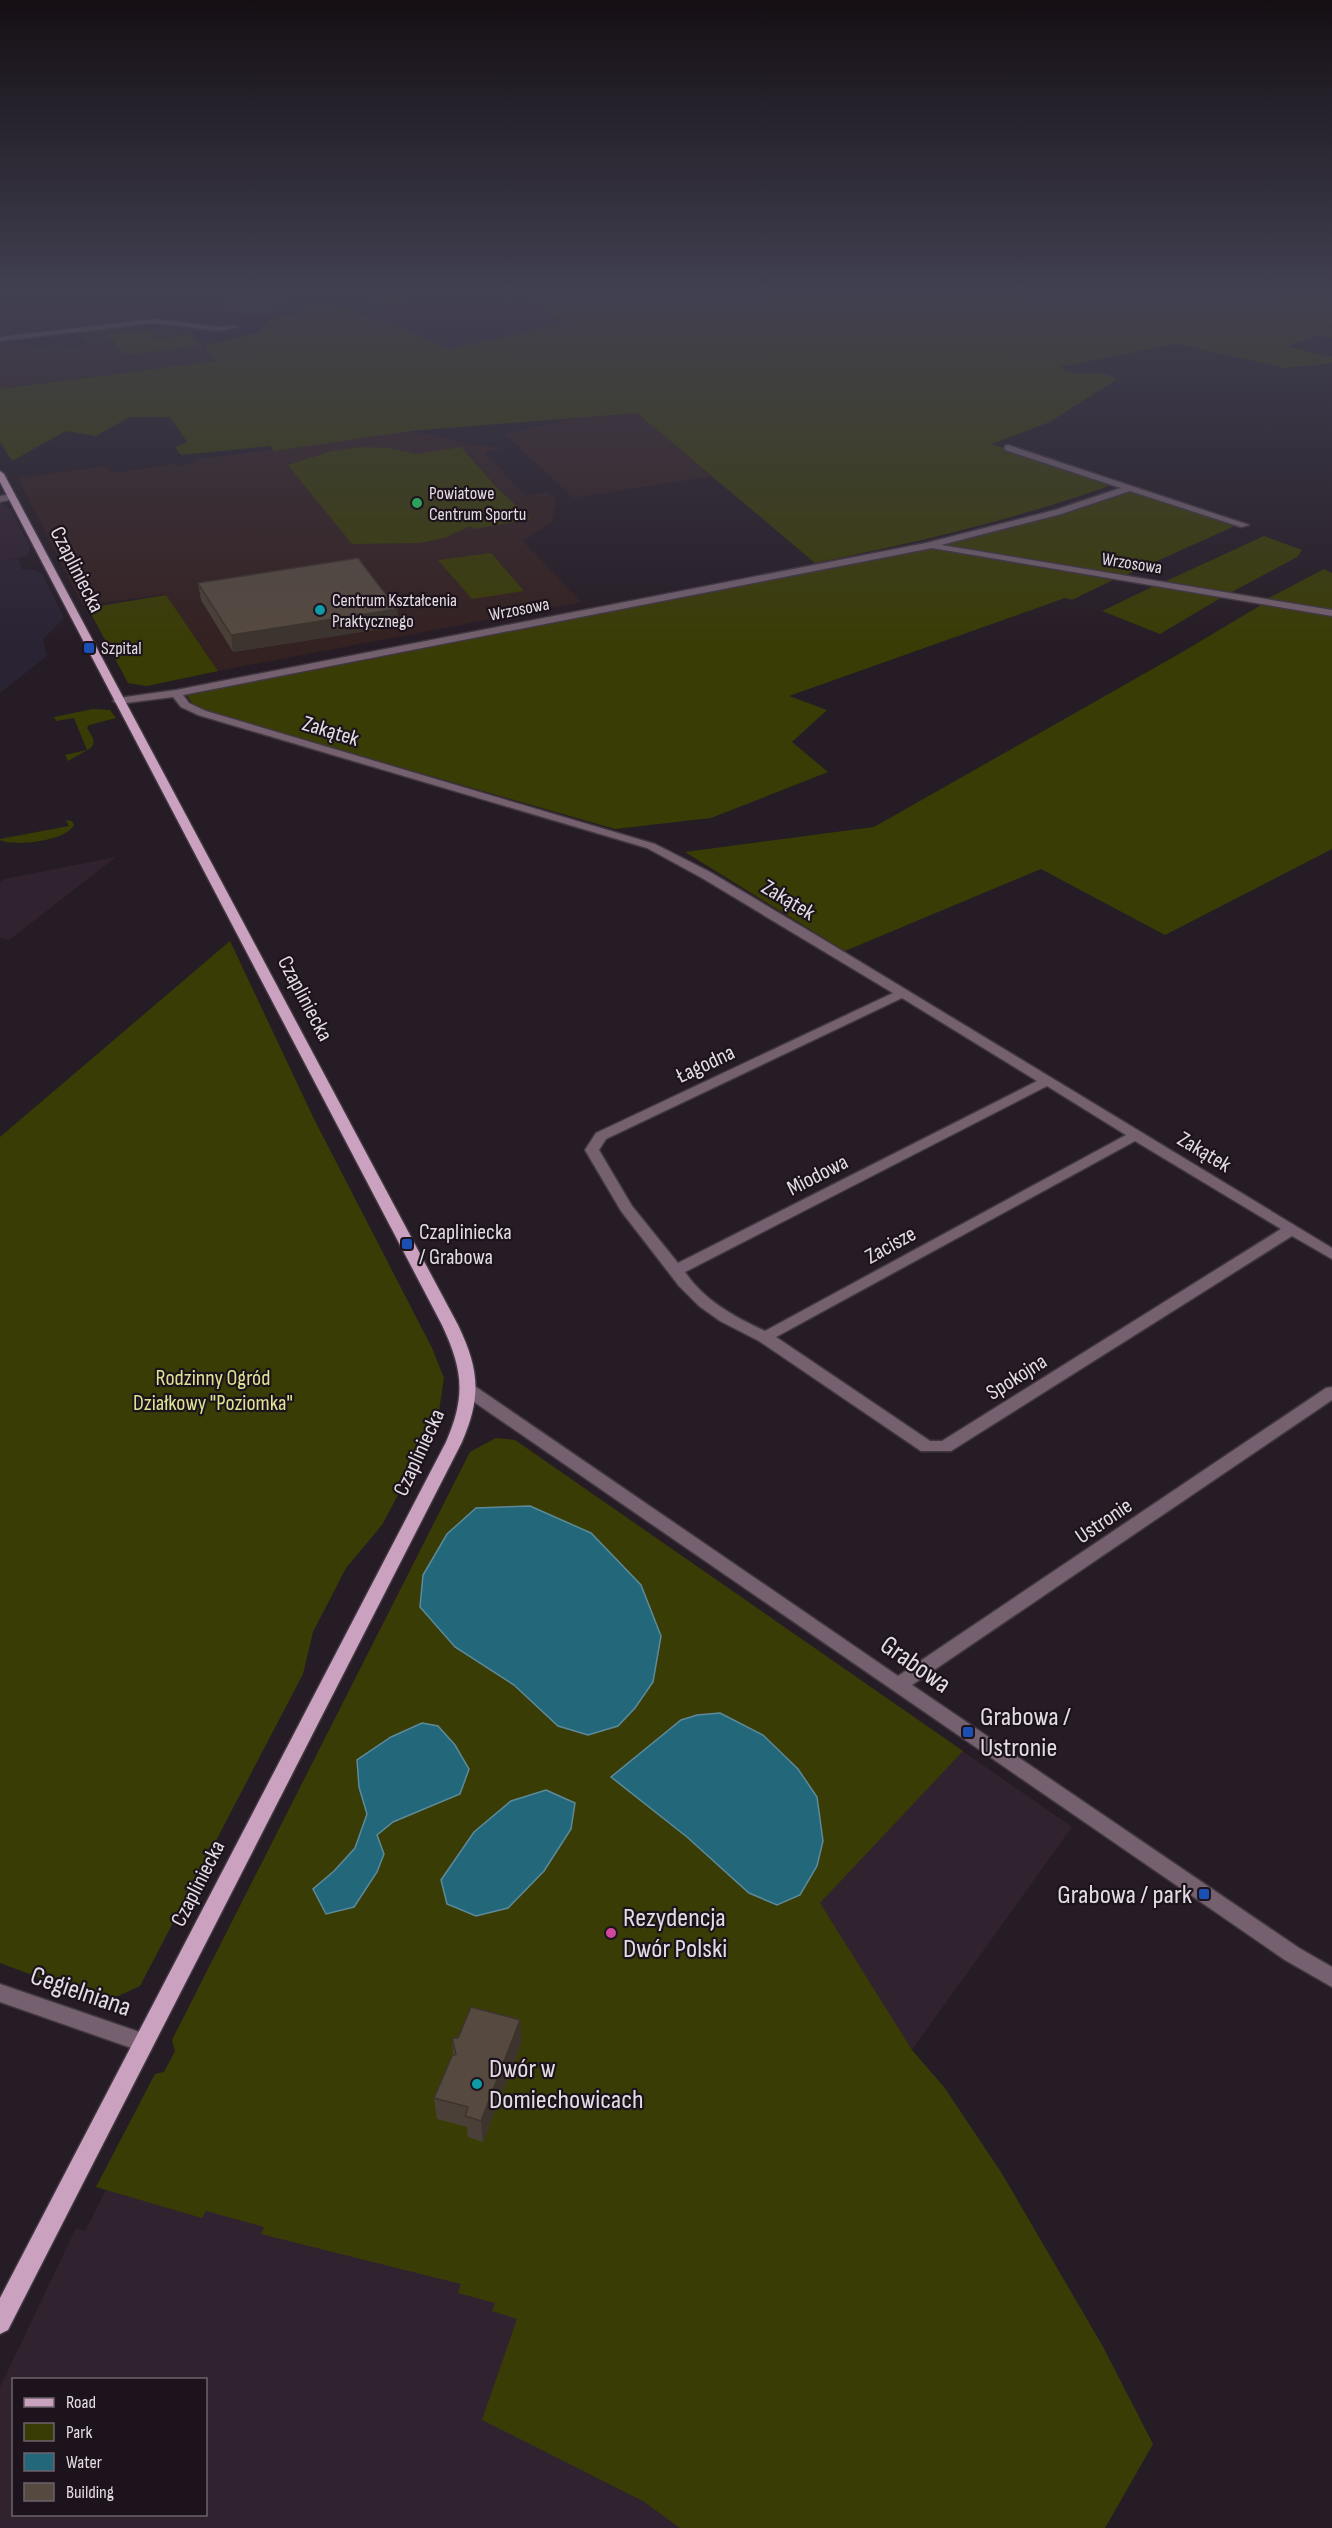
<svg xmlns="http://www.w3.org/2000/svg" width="1332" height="2528" font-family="'Sofia Sans Condensed',sans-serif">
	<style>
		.built { fill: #312230; fill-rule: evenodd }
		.education { fill: #342121 }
		.medical { fill: #2a2333 }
		.green { fill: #3a3c05 }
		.water { fill: #23677b; stroke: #5d8a9a; stroke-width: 1.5 }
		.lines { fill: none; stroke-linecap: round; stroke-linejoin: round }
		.minor-casing { stroke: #413740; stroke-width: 3 }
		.major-casing { stroke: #413740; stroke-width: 3 }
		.minor { fill: #74606e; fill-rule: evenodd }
		.major { fill: #caa1bf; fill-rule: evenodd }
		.wall { fill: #4a4037 }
		.shaded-wall { fill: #3c342d }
		.building { fill: #564a40; stroke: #3c342d; stroke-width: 1.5 }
		.leisure-dot { fill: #2e9e5b; stroke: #1d131c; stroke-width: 2 }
		.culture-dot { fill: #0f9aa8; stroke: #1d131c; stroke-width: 2 }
		.transit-dot { fill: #1a4fb4; stroke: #1d131c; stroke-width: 2 }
		.hotel-dot { fill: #d1479c; stroke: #1d131c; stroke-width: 2 }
		.labels { text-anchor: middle; stroke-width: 4.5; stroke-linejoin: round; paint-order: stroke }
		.far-poi-label { font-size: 18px; fill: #e4dce3; stroke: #1d131c; text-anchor: start }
		.far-street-label { font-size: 18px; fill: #e4dce3; stroke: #1d131c }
		.street-label { font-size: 22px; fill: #e4dce3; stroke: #1d131c }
		.poi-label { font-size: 22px; fill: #e4dce3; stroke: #1d131c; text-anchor: start }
		.park-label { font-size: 22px; fill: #dee493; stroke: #1d131c }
		.near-street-label { font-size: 27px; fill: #e4dce3; stroke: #1d131c }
		.near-poi-label { font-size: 27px; fill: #e4dce3; stroke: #1d131c; text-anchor: start }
	</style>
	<rect width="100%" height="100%" fill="#261c25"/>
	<!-- built -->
	<g class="built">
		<path d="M62 293H154L151 297 171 298 154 319 0 336V305Z"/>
		<path d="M408 293H521L564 323 449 349 402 327 365 316 392 308Z"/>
		<path d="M0 503 6 505 11 510 30 546 28 556 0 562Z"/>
		<path d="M116 857 9 940 0 938V882L4 879Z"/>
		<path d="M496 1438 515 1440 1072 1827 912 2050 944 2087 1001 2172 1102 2345 1153 2444 1105 2528H0V2387L76 2228 85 2231 106 2190 96 2187 155 2074 164 2072 175 2051 172 2040 470 1452ZM14 2380H206V2514H14Z"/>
	</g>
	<!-- education -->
	<g class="education">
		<path d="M145 325 148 329 165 327 190 331 217 361 0 389V344L23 342 25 346 55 350 88 346 80 333Z"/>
		<path d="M637 413 712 476 573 498 505 434 568 419Z"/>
		<path d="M411 431 474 445 507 448 484 452 526 496 548 492 556 500 552 522 523 541 581 602 218 671 165 594 83 606 18 478 106 466 112 473 175 464 176 466 195 463 193 460Z"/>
	</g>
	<!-- medical -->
	<path class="medical" d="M19 559 22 570 31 569 42 573 64 618 43 639 47 656 0 693V562Z"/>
	<!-- green -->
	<g class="green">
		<path d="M350 293H408L392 308Z"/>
		<path d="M521 293H1332V338L1316 336 1287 346 1332 357V363L1284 368 1176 344 1060 367C1076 379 1100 368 1117 379L1050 422 992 444 1117 483C1018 519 918 542 815 563L637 413 411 431 274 451 270 446 181 455 175 447 187 442 170 417H130L96 436 66 431 12 461 0 442V389L216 361 204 346 257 333 272 318 292 316 308 303 341 305 365 316 402 327 449 349 564 323Z"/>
		<path d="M150 330 155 339 192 334 201 346 124 355 108 334Z"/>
		<path d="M361 447 388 448 417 454 461 447 497 488 531 519 474 529 470 526 444 538 420 543 352 544 288 465 332 451Z"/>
		<path d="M1135 491 1237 525 1124 576 938 546 1064 514Z"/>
		<path d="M1264 536 1302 550 1297 557 1230 593 1164 582Z"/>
		<path d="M927 548 1113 580 1072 600 1065 598 789 696 827 710 792 742 828 772 711 818 615 829 208 712 192 703 186 694Z"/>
		<path d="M491 553 524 591 472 599 438 560Z"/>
		<path d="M1324 569 1332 573V610L1267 599Z"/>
		<path d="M1154 586 1224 596 1160 634 1102 611Z"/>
		<path d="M166 595 218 671 147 686 128 683 88 608Z"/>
		<path d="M1261 605 1332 616V849L1165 935 1041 869 845 951 685 852 874 827 1179 654Z"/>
		<path d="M93 709 110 710 116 718 89 725 87 728C91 735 97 741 91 748L68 761 65 755 87 750 74 718 56 721 54 717Z"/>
		<path d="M66 820 72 821 74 825C66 841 15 847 0 840V839L69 826Z"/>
		<path d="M230 941 314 1119 432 1348 444 1378 439 1411 425 1444 382 1525 346 1568 313 1632 303 1674 140 1986 105 2002 0 1963V1137Z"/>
		<path d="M496 1438 515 1440 963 1751 820 1903 912 2050 944 2087 1001 2172 1102 2345 1153 2444 1105 2528H680L643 2501 482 2420 517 2319 492 2311 495 2303 458 2293 461 2284 261 2234 264 2227 206 2211 202 2218 96 2187 155 2074 164 2072 175 2051 172 2040 470 1452Z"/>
	</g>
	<!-- water -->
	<g class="water">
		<path d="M530 1506 591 1533 641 1585 661 1636 653 1682 635 1708 618 1726 588 1735 558 1726 514 1685 455 1647 420 1607 423 1575 447 1534 476 1508Z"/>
		<path d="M720 1713 763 1735 798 1769 817 1797 823 1841 817 1866 800 1895 777 1905 749 1893 687 1837 611 1777 681 1720 697 1715Z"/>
		<path d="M422 1723 438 1726 455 1745 469 1769 460 1794 393 1822 377 1835 384 1854 377 1872 354 1907 326 1914 313 1889 334 1871 355 1848 367 1814 359 1787 357 1760 391 1737Z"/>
		<path d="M546 1790 575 1803 571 1829 544 1871 508 1908 476 1916 447 1904 441 1880 474 1832 511 1801Z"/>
	</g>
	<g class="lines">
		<!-- minor casing -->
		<g class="minor-casing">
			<g id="minor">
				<path d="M154 319 219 327 234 325 238 327 219 331 154 323 0 341V337Z"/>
				<path d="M1008 445 1249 525 1241 527 1130 491 1061 514 941 545 1332 610V616L932 548 183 695 189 703 206 711 655 844 710 872 821 938 1332 1248V1259L1292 1236 951 1451H921L759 1341 720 1321 699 1306 679 1286 621 1211 585 1150 596 1133 893 993 702 878 647 848 198 715 181 707 173 697 118 704 113 701 118 698 176 690 926 543 1055 510 1121 488 1005 450V446ZM902 998 1037 1081 678 1263 632 1206 599 1150 606 1139ZM1047 1086 1126 1135 765 1331C733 1316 705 1301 685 1272ZM1135 1141 1281 1229 942 1441H930L776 1337Z"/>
				<path d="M11 494 14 495V499L0 502V496Z"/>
				<path d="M470 1386 476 1387 898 1676 1326 1388 1332 1387V1400L912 1685 1299 1948 1332 1967V1987L1285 1960 464 1395 462 1391 464 1387Z"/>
				<path d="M0 1984 151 2036 154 2043 151 2050 143 2052 0 2002Z"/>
			</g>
		</g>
		<!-- major casing -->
		<g class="major-casing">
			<path id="major" d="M0 471 4 474 458 1325C479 1369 482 1396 462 1442L8 2330 0 2334V2298L446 1442C466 1396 463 1370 442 1325L0 482Z"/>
		</g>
		<!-- minor -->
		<use href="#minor" class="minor"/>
		<!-- major -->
		<use href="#major" class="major"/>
	</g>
	<!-- wall -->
	<g class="wall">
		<path d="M223 293H290V294L270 314 225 312Z"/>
		<path d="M198 583 399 626 233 652 201 600Z"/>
		<path d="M452 2038 522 2042 483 2142 468 2137 467 2127 437 2119 434 2098 453 2055Z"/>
	</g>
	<!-- shaded-wall -->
	<g class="shaded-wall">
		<path d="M268 293H290V294L270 314Z"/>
		<path d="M397 609 399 626 233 652 231 635Z"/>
		<path d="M520 2020 522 2042 483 2142 481 2121Z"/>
	</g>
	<!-- building -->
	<g class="building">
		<path d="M358 558 397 609 231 635 198 583Z"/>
		<path d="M471 2007 520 2020 481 2121 465 2116 468 2107 434 2098 452 2056 456 2054 452 2038H458Z"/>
	</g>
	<!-- sky -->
	<linearGradient id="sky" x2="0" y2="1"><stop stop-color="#150f14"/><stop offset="0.45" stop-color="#414051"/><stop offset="1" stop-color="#414051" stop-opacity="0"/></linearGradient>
	<rect width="1332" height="647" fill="url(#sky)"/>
	<!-- markers -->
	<circle class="leisure-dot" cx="417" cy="503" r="6"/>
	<g class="culture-dot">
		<circle cx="320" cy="610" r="6"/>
		<circle cx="477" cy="2084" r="6"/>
	</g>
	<g class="transit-dot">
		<rect x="83" y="642" width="12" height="12" rx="3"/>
		<rect x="401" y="1238" width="12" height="12" rx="3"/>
		<rect x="962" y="1726" width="12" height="12" rx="3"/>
		<rect x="1198" y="1888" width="12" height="12" rx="3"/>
	</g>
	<circle class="hotel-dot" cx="611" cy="1933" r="6"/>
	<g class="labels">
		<!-- far-poi labels -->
		<g class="far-poi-label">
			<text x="429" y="499">Powiatowe<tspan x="429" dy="21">Centrum Sportu</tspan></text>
			<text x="332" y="606">Centrum Kształcenia<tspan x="332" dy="21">Praktycznego</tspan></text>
			<text x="101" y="654">Szpital</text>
		</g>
		<!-- far-street labels -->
		<g class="far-street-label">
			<text transform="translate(1132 563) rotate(9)" y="6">Wrzosowa</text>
			<text transform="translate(519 609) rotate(-11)" y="6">Wrzosowa</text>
		</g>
		<!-- street labels -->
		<g class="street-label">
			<text transform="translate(78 569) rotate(63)" y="8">Czapliniecka</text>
			<text transform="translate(331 730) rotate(17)" y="8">Zakątek</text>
			<text transform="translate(789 899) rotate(31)" y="8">Zakątek</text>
			<text transform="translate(306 998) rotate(62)" y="8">Czapliniecka</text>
			<text transform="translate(705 1063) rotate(-25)" y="8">Łagodna</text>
			<text transform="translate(1205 1151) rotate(31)" y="8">Zakątek</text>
			<text transform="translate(817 1174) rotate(-27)" y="8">Miodowa</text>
			<text transform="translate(890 1244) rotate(-29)" y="8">Zacisze</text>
			<text transform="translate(1016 1376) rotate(-32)" y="8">Spokojna</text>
			<text transform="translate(418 1452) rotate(-65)" y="8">Czapliniecka</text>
			<text transform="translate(1103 1520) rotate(-34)" y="8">Ustronie</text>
			<text transform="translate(197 1883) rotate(-63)" y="8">Czapliniecka</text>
		</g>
		<!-- poi labels -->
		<g class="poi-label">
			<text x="419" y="1239">Czapliniecka<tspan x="419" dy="25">/ Grabowa</tspan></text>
		</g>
		<!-- park labels -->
		<g class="park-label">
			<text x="213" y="1385">Rodzinny Ogród<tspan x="213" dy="25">Działkowy "Poziomka"</tspan></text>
		</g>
		<!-- near-street labels -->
		<g class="near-street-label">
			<text transform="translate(916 1664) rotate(35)" y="9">Grabowa</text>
			<text transform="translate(81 1991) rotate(19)" y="9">Cegielniana</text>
		</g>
		<!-- near-poi labels -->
		<g class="near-poi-label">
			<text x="980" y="1725">Grabowa /<tspan x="980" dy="31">Ustronie</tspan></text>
			<text x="1192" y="1903" text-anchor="end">Grabowa / park</text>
			<text x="623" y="1926">Rezydencja<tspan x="623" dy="31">Dwór Polski</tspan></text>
			<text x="489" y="2077">Dwór w<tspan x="489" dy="31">Domiechowicach</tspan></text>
		</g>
	</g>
	<!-- legend -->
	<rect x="12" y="2378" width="195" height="138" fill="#1d131c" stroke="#6d636c" stroke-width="1.5"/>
	<rect x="24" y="2398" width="30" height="9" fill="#caa1bf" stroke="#6d636c" stroke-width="1.5"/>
	<text x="66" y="2408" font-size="18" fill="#e4dce3">Road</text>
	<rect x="24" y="2423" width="30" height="18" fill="#3a3c05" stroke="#6d636c" stroke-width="1.5"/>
	<text x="66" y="2438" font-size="18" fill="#e4dce3">Park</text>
	<rect x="24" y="2453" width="30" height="18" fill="#23677b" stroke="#6d636c" stroke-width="1.5"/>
	<text x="66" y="2468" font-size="18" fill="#e4dce3">Water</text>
	<rect x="24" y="2483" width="30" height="18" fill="#564a40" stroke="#6d636c" stroke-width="1.5"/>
	<text x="66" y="2498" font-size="18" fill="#e4dce3">Building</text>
</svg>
